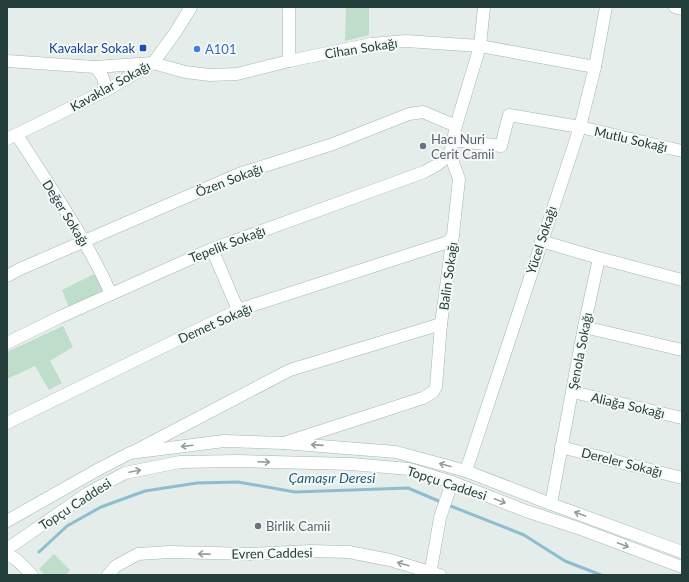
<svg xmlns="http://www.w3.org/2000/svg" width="689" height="582" font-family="Lato,sans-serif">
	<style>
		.green { fill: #beddcb }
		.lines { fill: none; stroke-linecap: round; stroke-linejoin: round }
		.stream { stroke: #8ebdd0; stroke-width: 3 }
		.street-casing { stroke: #a7b5b2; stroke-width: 13 }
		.secondary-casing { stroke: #a3b8b4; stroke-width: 13 }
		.street { stroke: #fff; stroke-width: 12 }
		.secondary { stroke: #fff; stroke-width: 12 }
		.oneway { stroke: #929e9d }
		.transit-dot { fill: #1a4fb4; stroke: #f5f9f8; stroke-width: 1.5 }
		.shop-dot { fill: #3f7fe0; stroke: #f5f9f8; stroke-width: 1.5 }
		.worship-dot { fill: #6b7280; stroke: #f5f9f8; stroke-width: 1.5 }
		.labels { text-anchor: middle; stroke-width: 4; stroke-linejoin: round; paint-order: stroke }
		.transit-label { font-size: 13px; fill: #164399; stroke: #f5f9f8; text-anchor: end }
		.street-label { font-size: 13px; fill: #243e3b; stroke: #f5f9f8 }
		.shop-label { font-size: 13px; fill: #366cbe; stroke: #f5f9f8; text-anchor: start }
		.worship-label { font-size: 13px; fill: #5b616d; stroke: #f5f9f8; text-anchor: start }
		.water-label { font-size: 14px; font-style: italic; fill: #205e78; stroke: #f5f9f8 }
	</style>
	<rect width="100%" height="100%" fill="#e4edea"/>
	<!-- green -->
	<g class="green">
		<path d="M346 7H369V35L345 41Z"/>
		<path d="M100 271 111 294 71 312 62 290Z"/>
		<path d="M63 326 73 347 50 361 62 383 49 390 35 366 7 379V352Z"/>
		<path d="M54 554 70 570 66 575H45L39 569Z"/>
	</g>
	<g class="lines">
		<!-- stream -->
		<g class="stream">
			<path d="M448 505 524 535 565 561 601 575"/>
			<path d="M39 552 67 526 101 507 145 491 197 483 238 482 295 492 408 488 441 502"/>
		</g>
		<!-- street casing -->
		<g class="street-casing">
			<g id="street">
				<path d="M289 7V61"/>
				<path d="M675 7 682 9"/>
				<path d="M7 61 95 67"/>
				<path d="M105 91C105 81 103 75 95 67L153 63 185 72 210 75 237 74 289 61 371 44 406 41 480 46 595 67"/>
				<path d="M17 135C50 187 86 238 111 294"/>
				<path d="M453 140 501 146 509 115 580 127 682 151"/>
				<path d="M541 241 599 258 682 280"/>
				<path d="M212 249 238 310"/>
				<path d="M7 276 20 269 239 174 333 144 409 114 423 112 456 126"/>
				<path d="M584 327 682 350"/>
				<path d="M7 343 60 317 212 249 424 172 437 165 450 154"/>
				<path d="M573 392 682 418"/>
				<path d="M7 423 238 310 445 243 449 241 453 235"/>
				<path d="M284 443 423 398 433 392 436 387 441 324 453 235 459 179 450 154 456 126 480 46 484 7"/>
				<path d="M561 447 682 478"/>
				<path d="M133 452 290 370 441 324"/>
				<path d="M466 471 580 127 595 67 606 7"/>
				<path d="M551 504 584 327 599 258"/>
				<path d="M108 575 116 566 138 554 170 552 251 554 310 551 349 552 390 560 440 575"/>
				<path d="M430 575 440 518 452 482"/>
			</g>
		</g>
		<!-- secondary casing -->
		<g class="secondary-casing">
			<g id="secondary">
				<path d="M7 139 105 91 153 63 175 33 191 7"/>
				<path d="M7 521 99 469 130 453 224 441 283 443 396 452 466 471 551 504 682 552"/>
				<path d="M7 549 88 493 125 473 180 462 237 461 351 464 409 469 452 482 526 511 578 528 682 567"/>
				<path d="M7 554 17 560 32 575"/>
			</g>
		</g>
		<!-- street -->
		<use href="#street" class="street"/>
		<!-- secondary -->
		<use href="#secondary" class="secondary"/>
	</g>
	<!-- one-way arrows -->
	<defs><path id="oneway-shaft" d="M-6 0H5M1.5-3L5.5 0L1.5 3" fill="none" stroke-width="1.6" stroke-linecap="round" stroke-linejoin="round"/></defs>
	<g class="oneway">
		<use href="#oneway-shaft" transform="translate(317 445) rotate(-176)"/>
		<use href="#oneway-shaft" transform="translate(187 446) rotate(173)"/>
		<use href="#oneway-shaft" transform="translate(264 462) rotate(2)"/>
		<use href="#oneway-shaft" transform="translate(445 465) rotate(-165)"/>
		<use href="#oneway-shaft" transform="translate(135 471) rotate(-12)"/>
		<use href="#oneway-shaft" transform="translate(500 501) rotate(22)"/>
		<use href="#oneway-shaft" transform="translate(580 514) rotate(-160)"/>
		<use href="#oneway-shaft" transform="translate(623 545) rotate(21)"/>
		<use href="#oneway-shaft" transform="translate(204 554) rotate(-179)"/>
		<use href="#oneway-shaft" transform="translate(403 564) rotate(-163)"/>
	</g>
	<!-- markers -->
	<rect class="transit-dot" x="139" y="44" width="8" height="8" rx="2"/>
	<circle class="shop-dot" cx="197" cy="49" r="4"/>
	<g class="worship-dot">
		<circle cx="423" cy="146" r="4"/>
		<circle cx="258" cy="526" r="4"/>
	</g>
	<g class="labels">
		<!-- transit labels -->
		<g class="transit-label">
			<text x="135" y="53">Kavaklar Sokak</text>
		</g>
		<!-- street labels -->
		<g class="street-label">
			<text transform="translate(361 48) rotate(-9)" y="5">Cihan Sokağı</text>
			<text transform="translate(110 86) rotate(-29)" y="5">Kavaklar Sokağı</text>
			<text transform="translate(631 139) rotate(13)" y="5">Mutlu Sokağı</text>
			<text transform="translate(229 180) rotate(-21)" y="5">Özen Sokağı</text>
			<text transform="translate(66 213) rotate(58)" y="5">Değer Sokağı</text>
			<text transform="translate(541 240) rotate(-72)" y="5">Yücel Sokağı</text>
			<text transform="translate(227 244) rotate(-21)" y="5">Tepelik Sokağı</text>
			<text transform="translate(448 276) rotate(-82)" y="5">Balin Sokağı</text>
			<text transform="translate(215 323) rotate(-24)" y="5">Demet Sokağı</text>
			<text transform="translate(580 351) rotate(-79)" y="5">Şenola Sokağı</text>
			<text transform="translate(628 405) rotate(13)" y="5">Aliağa Sokağı</text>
			<text transform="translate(622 462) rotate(14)" y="5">Dereler Sokağı</text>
			<text transform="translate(447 483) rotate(18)" y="5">Topçu Caddesi</text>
			<text transform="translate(75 504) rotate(-33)" y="5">Topçu Caddesi</text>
			<text transform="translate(272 553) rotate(-1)" y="5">Evren Caddesi</text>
		</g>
		<!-- shop labels -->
		<g class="shop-label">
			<text x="205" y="54">A101</text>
		</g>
		<!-- worship labels -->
		<g class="worship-label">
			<text x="431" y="144">Hacı Nuri<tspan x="431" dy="15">Cerit Camii</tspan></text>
			<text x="266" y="531">Birlik Camii</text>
		</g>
		<!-- water labels -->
		<g class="water-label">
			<text x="332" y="483">Çamaşır Deresi</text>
		</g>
	</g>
	<!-- border -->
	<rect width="689" height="582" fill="none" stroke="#243e3b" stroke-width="16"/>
</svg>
